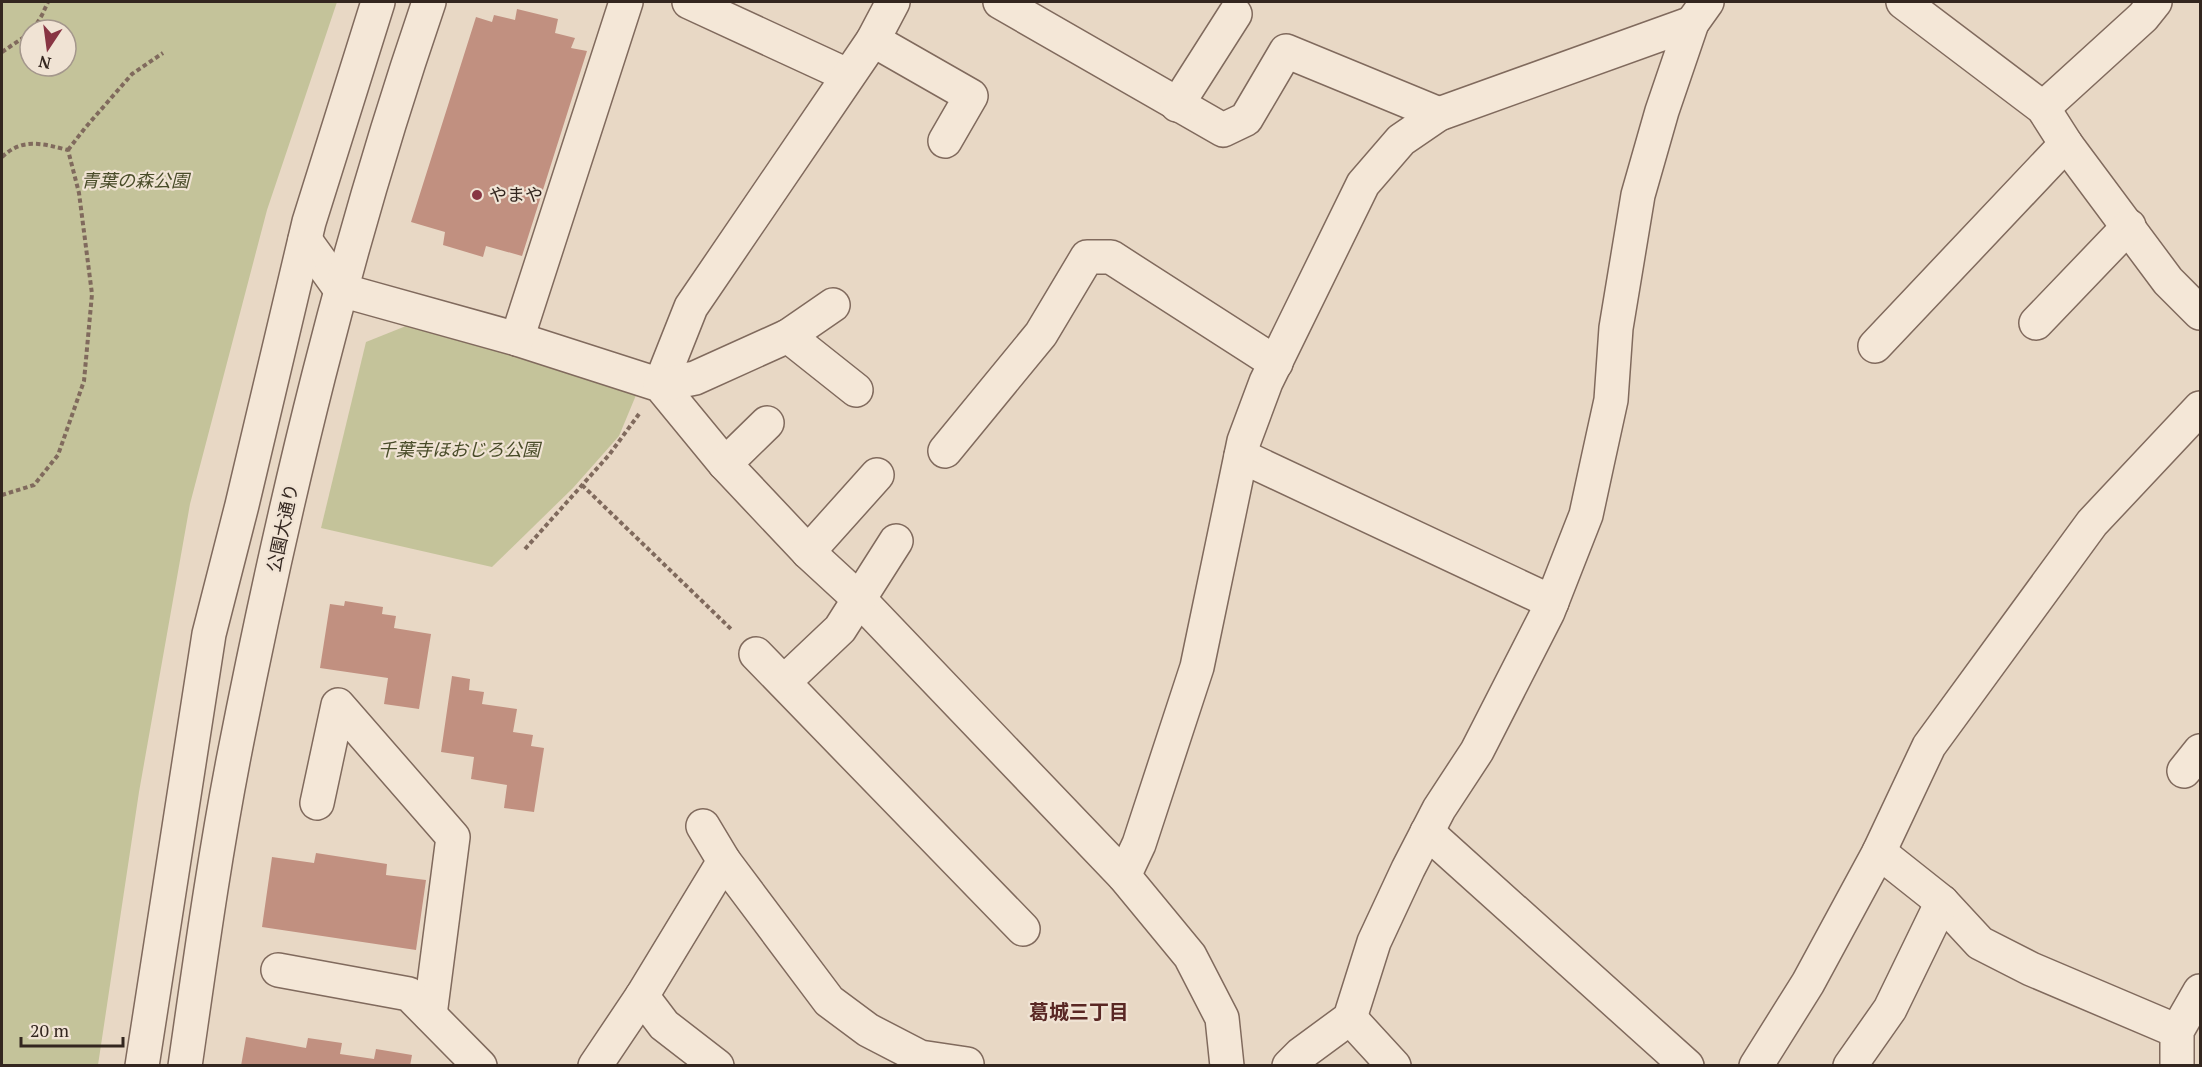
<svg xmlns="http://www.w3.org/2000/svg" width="2202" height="1067" font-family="'PT Serif','Noto Sans JP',serif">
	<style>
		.green { fill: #c4c39a; fill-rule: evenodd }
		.building { fill: #c19080 }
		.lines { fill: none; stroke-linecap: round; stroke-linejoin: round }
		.minor-casing { stroke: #806a5d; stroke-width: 36 }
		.path { stroke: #806a5d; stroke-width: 4; stroke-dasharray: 4.5 3; stroke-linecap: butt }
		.minor { stroke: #f4e7d7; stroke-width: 33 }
		.poi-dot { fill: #883543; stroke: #f0e3d4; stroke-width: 2 }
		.labels { text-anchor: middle; stroke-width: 4.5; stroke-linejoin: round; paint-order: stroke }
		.park-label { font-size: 18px; font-style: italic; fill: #494c29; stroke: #f0e3d4 }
		.poi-label { font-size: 18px; fill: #33261f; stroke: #f0e3d4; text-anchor: start }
		.street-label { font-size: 18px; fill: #33261f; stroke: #f0e3d4 }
		.neighbourhood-label { font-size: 20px; font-weight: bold; fill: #592724; stroke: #f0e3d4 }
	</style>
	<rect width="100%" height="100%" fill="#e8d8c5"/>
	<!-- green -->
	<g class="green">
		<path d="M2 2H337L267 210 190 504 139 792 98 1065H2ZM30 30H66V66H30Z"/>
		<path d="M406 326 639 388 619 436 573 488 492 567 321 528 366 342Z"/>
	</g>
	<!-- building -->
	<g class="building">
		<path d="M517 9 558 19 555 33 575 38 571 48 587 51 522 256 486 246 483 257 443 245 445 232 411 222 476 17 492 22 494 15 515 20Z"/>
		<path d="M345 601 383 607 382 614 396 616 394 628 431 634 419 709 384 704 388 678 320 668 330 604 344 606Z"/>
		<path d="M452 676 470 679 469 690 484 692 482 704 517 709 513 732 533 735 531 746 544 748 534 812 504 808 507 785 471 779 474 757 441 752Z"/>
		<path d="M316 853 387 864 386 875 426 880 416 950 262 927 272 857 314 863Z"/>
		<path d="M246 1037 306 1048 308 1038 342 1043 340 1054 374 1059 376 1049 412 1055 410 1066H241Z"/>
	</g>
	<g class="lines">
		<!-- minor casing -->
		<g class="minor-casing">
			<g id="minor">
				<path d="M689 2 847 75"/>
				<path d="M1000 2 1223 130 1246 119 1286 51 1439 114"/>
				<path d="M1903 2 2043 108 2066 144 2168 281 2200 313"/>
				<path d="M873 40 971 96 945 141"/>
				<path d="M1177 105 1235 14"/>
				<path d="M2043 108 2143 17 2155 2"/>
				<path d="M305 240 341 290 517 339 660 385 725 464 808 552 859 599 1124 876 1190 956 1222 1018 1227 1066"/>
				<path d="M2036 323 2129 226"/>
				<path d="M788 336 856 390"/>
				<path d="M517 339 626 2"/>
				<path d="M1875 346 2066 144"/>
				<path d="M660 385 691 307 873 40 893 2"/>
				<path d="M660 385 695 378 788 336 833 305"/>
				<path d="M945 451 1041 334 1087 257H1111L1276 363"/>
				<path d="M1241 456 1552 602"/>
				<path d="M725 464 767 423"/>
				<path d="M808 552 877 475"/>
				<path d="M756 654 1023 929"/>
				<path d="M784 682 840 629 896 541"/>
				<path d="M2184 771 2200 751"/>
				<path d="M317 803 338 705 453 837 430 1015"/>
				<path d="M703 826 724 861 829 1001 868 1030 920 1057 967 1064"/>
				<path d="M1427 832 1687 1066"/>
				<path d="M1879 852 1929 746 2092 523 2200 408"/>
				<path d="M1124 876 1139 844 1197 667 1244 441 1266 382 1363 184 1401 140 1439 114 1692 23"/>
				<path d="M278 970 409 994 480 1066"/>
				<path d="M642 996 664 1025 717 1066"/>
				<path d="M1350 1018 1394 1066"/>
				<path d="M142 1066 209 634 242 505 309 222 378 2"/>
				<path d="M185 1066C200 962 214 859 234 756 284 501 345 247 429 2"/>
				<path d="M595 1066 642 996 724 861"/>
				<path d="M1289 1066 1301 1054 1350 1018 1374 942 1408 869 1439 809 1477 751 1548 612 1586 515 1597 464 1611 400 1616 328 1638 195 1662 111 1692 23 1707 2"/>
				<path d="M1756 1066 1808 983 1879 852 1942 902 1980 943 2031 969 2177 1031"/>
				<path d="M1850 1066 1890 1009 1942 902"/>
				<path d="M2177 1066V1031L2200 991"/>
			</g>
		</g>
		<!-- path -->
		<g class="path">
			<path d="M33 30 42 15 48 2"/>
			<path d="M2 52 30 33"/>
			<path d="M68 150 85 128 132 74 163 53"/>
			<path d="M2 157C23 137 43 144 68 150L79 193 92 294 84 381 58 455 34 485 2 495"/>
			<path d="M582 485 732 630"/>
			<path d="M525 549 609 455 639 414"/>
		</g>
		<!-- minor -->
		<use href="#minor" class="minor"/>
	</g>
	<!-- markers -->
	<circle class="poi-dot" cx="477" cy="195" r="6"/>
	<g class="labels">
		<!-- park labels -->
		<g class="park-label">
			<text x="135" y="187">青葉の森公園</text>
			<text x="459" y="456">千葉寺ほおじろ公園</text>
		</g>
		<!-- poi labels -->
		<g class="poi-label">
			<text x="489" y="201">やまや</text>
		</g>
		<!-- street labels -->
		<g class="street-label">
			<text transform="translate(283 528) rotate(-78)" y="6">公園大通り</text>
		</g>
		<!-- neighbourhood labels -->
		<g class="neighbourhood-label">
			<text x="1079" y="1019">葛城三丁目</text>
		</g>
	</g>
	<!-- border -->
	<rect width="2202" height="1067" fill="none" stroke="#33261f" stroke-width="6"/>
	<!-- north arrow -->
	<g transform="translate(48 48) rotate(193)"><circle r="28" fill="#f0e3d4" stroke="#a4978c" stroke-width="1.5"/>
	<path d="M0-4.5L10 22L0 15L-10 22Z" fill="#883543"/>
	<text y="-9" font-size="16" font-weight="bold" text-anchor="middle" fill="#33261f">N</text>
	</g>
	<!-- scale -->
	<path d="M21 1037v9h102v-9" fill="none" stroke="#33261f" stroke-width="3"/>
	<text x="30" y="1037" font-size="18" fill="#33261f" stroke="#f0e3d4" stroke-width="4.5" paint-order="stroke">20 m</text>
</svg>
